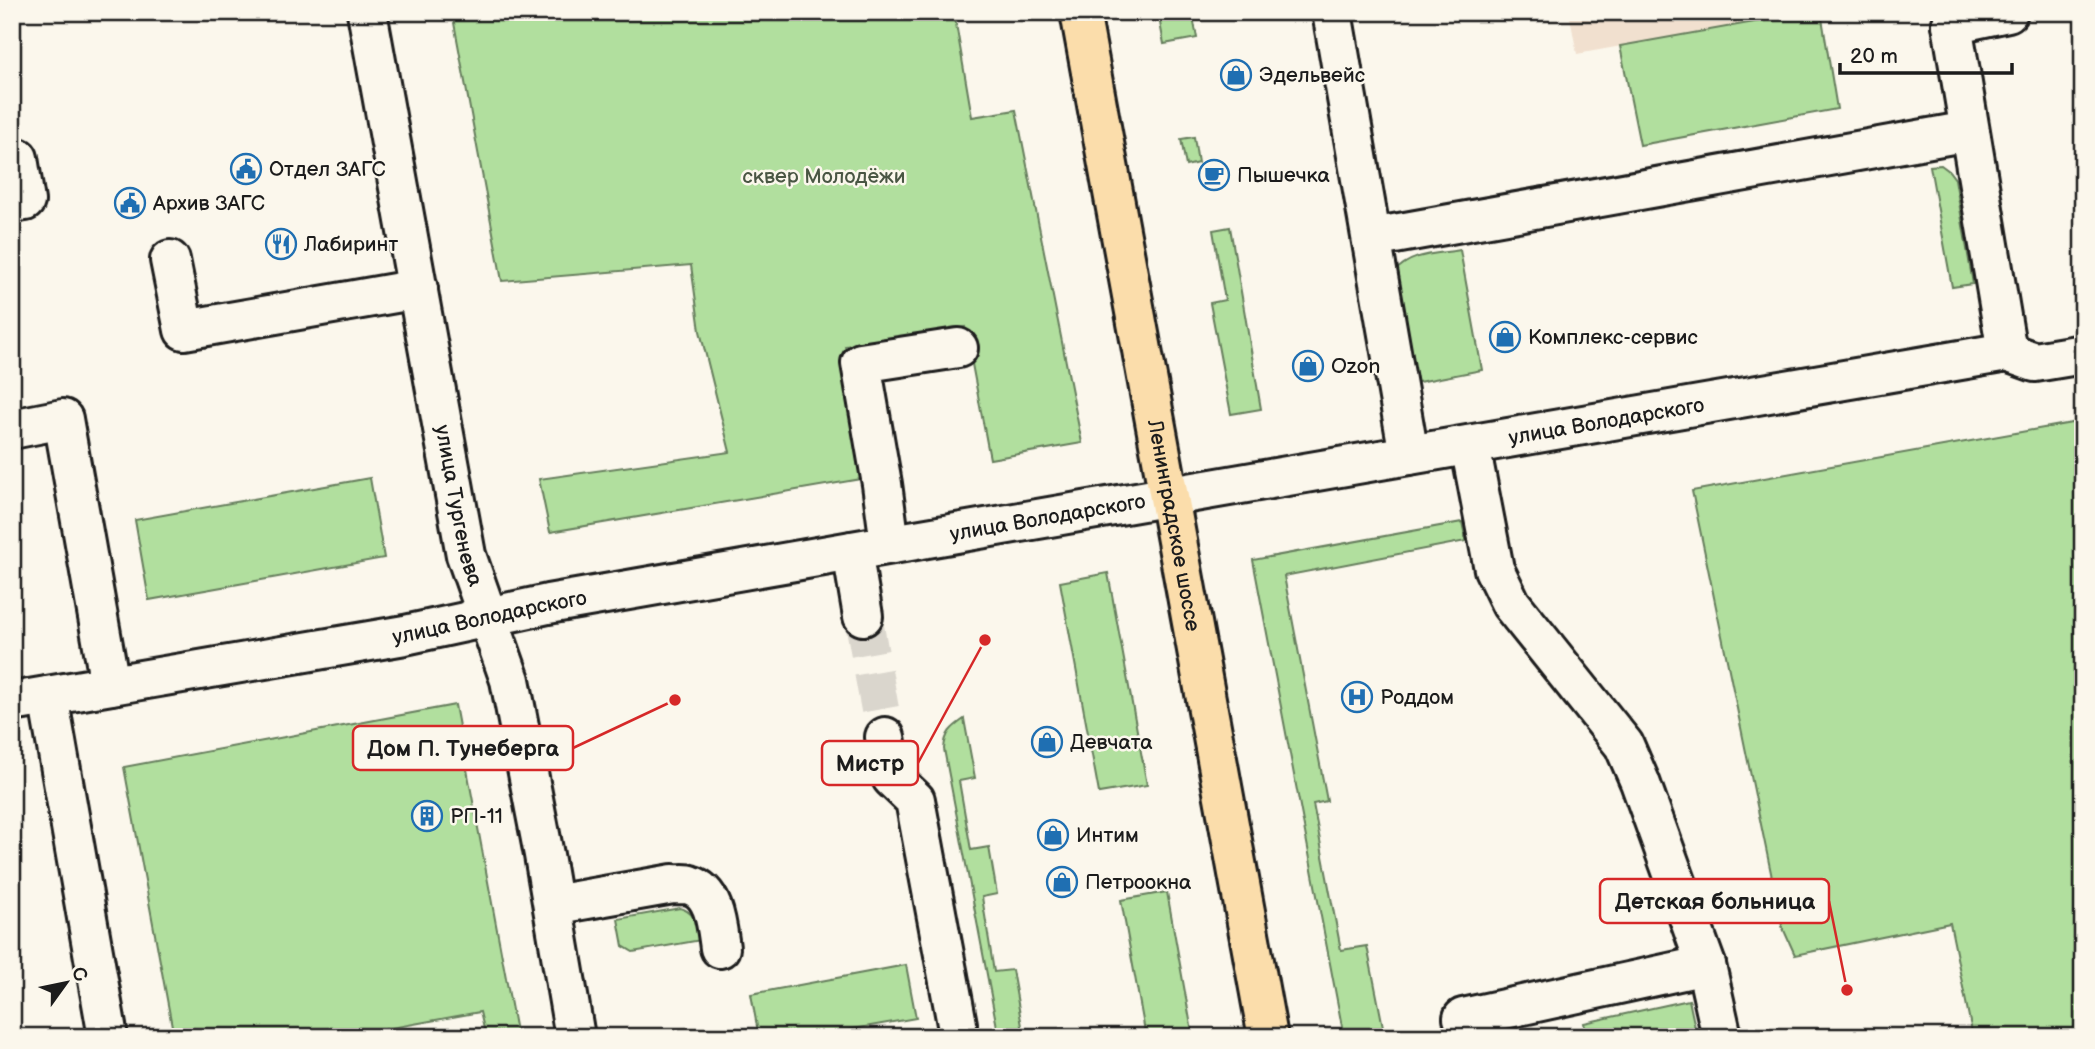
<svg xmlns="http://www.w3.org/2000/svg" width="2095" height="1049" font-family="'Balsamiq Sans',sans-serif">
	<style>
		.built { fill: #f1e0cf }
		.green { fill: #b1df9e; stroke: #667e5d; stroke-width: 2 }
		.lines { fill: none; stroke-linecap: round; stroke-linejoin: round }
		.minor-tunnel { stroke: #dad6cd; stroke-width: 38; stroke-dasharray: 38 19; stroke-linecap: butt }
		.minor-casing { stroke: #1c1c1c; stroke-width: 44 }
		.major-casing { stroke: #1c1c1c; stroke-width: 44 }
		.minor { stroke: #fbf7ec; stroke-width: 38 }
		.major { stroke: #fbddab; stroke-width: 38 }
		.labels { text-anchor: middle; stroke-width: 5; stroke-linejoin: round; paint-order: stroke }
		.poi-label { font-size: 21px; fill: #1c1c1c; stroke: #fbf7ec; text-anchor: start }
		.park-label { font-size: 21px; fill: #495643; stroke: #fbf7ec }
		.street-label { font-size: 21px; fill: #1c1c1c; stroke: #fbf7ec }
		.leader { fill: none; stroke: #d62828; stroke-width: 2.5 }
		.callout-dot { fill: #d62828; stroke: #fbf7ec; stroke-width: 2.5 }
		.callout { fill: #fbf7ec; stroke: #d62828; stroke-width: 2.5 }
		.callout-label { font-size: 23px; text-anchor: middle; font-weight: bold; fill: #1c1c1c }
	</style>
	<rect width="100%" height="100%" fill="#fbf7ec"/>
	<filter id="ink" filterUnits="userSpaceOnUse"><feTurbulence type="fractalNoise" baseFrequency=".0143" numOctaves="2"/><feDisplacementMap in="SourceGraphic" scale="14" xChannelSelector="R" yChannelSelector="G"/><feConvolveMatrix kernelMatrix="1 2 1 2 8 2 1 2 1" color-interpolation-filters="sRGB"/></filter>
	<g filter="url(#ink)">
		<!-- built -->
		<path class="built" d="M1569 12H1810L1577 54Z"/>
		<!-- green -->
		<g class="green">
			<path d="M452 12H954L972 117 1016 110 1082 443 990 459 965 327 845 346 867 478 550 532 539 479 730 452 700 331 691 265 502 281Z"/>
			<path d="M1158 12H1192L1197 38 1164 44Z"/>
			<path d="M1810 12H1821L1837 109 1640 145 1620 46Z"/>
			<path d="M1194 137 1198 163 1186 166 1181 139Z"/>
			<path d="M1941 165 1949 171 1955 179 1973 284 1952 287 1930 166Z"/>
			<path d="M1230 227 1261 409 1231 414 1210 303 1225 300 1213 230Z"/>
			<path d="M1460 250 1482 370 1413 383 1394 273C1409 253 1437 254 1460 250Z"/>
			<path d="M2083 421V1037H1973L1950 923 1795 955 1782 926 1692 491Z"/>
			<path d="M370 478 384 558 149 600 135 520Z"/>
			<path d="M1462 522 1466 541 1284 576 1327 801 1313 804 1341 950 1367 946 1385 1037H1344L1253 560Z"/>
			<path d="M1108 573 1147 785 1099 793 1060 582Z"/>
			<path d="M455 705 517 1037H486L480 1012 386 1029 387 1037H174L124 767Z"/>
			<path d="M964 719 975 778 959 781 971 850 989 847 997 894 982 897 994 972 1012 970 1024 1037H1007L997 1027 944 749C945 733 951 728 964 719Z"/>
			<path d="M1167 892 1193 1037H1146L1121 900Z"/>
			<path d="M680 908C696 912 697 926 701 940L633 952 623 946 618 919Z"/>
			<path d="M906 965 916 1018 808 1037H759L751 994Z"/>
			<path d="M1689 1000 1697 1037H1587L1584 1023Z"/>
		</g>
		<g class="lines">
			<!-- minor-tunnel -->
			<path class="minor-tunnel" d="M863 616 885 737"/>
			<!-- minor casing -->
			<g class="minor-casing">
				<g id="minor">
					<path id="s1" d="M367 12 466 555 510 680 544 855 575 1037"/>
					<path d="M1332 12 1409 455"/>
					<path d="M1955 12 1952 24 2007 352"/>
					<path d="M1952 24 2008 12"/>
					<path d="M12 159 18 158 25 201 12 203"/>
					<path d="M1372 238 1969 131"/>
					<path d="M170 260 184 330 418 289"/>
					<path d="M12 429 63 419 110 685"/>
					<path d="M1470 445 1494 569 1511 604 1624 745 1640 782 1706 965 1722 1037"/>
					<path d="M890 544 882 484 861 363 958 348"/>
					<path d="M852 551 863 616"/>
					<path d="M48 696 108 1037"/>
					<path id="s2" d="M12 702 405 635 548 604 852 551 2007 352 2035 362 2083 354"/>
					<path d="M885 737 892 778 915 800 957 1024"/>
					<path d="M553 905 673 884C678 885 685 883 690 885 715 892 717 927 720 948"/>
					<path d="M1463 1018 1706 965"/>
				</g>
			</g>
			<!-- major casing -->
			<g class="major-casing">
				<g id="major">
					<path id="s3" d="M1080 12 1268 1037"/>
				</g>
			</g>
			<!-- minor -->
			<use href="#minor" class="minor"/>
			<!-- major -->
			<use href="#major" class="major"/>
		</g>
	</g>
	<!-- icons -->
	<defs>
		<g id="shop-ring" transform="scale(1.575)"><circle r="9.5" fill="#fbf7ec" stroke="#1f6fb2" stroke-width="1.5"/><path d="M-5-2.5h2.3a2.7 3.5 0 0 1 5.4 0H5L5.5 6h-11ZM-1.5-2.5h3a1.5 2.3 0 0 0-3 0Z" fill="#1f6fb2"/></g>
		<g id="civic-ring" transform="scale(1.575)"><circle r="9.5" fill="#fbf7ec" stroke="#1f6fb2" stroke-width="1.5"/><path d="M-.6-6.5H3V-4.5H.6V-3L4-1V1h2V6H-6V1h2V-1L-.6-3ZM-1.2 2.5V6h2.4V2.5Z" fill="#1f6fb2"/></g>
		<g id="cafe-ring" transform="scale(1.575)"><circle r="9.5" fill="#fbf7ec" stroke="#1f6fb2" stroke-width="1.5"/><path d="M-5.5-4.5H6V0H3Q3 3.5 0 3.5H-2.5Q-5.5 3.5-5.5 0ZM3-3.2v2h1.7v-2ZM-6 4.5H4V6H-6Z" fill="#1f6fb2"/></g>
		<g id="restaurant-ring" transform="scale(1.575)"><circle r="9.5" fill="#fbf7ec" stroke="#1f6fb2" stroke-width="1.5"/><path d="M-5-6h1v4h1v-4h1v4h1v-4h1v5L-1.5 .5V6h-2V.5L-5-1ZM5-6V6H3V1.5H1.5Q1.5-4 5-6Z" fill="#1f6fb2"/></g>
		<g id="hospital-ring" transform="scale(1.575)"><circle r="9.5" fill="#fbf7ec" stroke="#1f6fb2" stroke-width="1.5"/><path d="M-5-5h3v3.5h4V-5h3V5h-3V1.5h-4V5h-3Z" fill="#1f6fb2"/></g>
		<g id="building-ring" transform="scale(1.575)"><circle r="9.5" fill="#fbf7ec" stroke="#1f6fb2" stroke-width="1.5"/><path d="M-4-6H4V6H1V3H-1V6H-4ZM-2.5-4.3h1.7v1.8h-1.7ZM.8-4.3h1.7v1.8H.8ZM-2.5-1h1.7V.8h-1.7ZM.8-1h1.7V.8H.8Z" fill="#1f6fb2"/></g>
	</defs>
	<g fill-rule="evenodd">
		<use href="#shop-ring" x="1236" y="75"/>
		<use href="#civic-ring" x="246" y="169"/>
		<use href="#cafe-ring" x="1214" y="175"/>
		<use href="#civic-ring" x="130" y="203"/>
		<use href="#restaurant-ring" x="281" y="244"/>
		<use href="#shop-ring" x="1505" y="337"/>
		<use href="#shop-ring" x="1308" y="366"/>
		<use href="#hospital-ring" x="1357" y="697"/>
		<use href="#shop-ring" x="1047" y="742"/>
		<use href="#building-ring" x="427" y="816"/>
		<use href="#shop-ring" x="1053" y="835"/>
		<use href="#shop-ring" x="1062" y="882"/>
	</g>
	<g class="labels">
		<!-- poi labels -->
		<g class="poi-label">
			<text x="1259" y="82">Эдельвейс</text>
			<text x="269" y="176">Отдел ЗАГС</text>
			<text x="1237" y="182">Пышечка</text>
			<text x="153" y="210">Архив ЗАГС</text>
			<text x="304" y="251">Лабиринт</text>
			<text x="1528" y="344">Комплекс-сервис</text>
			<text x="1331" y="373">Ozon</text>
			<text x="1380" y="704">Роддом</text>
			<text x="1070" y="749">Девчата</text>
			<text x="450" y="823">РП-11</text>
			<text x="1076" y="842">Интим</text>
			<text x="1085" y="889">Петроокна</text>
		</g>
		<!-- park labels -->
		<g class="park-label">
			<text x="824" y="183">сквер Молодёжи</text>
		</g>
		<!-- street labels -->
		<g class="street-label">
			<text dy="7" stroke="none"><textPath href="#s2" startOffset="1619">улица Володарского</textPath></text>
			<text dy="7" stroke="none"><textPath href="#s1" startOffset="502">улица Тургенева</textPath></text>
			<text dy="7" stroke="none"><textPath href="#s2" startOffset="1052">улица Володарского</textPath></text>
			<text dy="7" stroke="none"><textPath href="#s3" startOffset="522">Ленинградское шоссе</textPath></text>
			<text dy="7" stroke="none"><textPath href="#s2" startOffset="485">улица Володарского</textPath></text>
		</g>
	</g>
	<!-- callouts -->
	<path class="leader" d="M675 700L573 748M985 640L918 763M1847 990L1829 901"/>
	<g class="callout-dot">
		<circle cx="675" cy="700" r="7"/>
		<circle cx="985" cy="640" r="7"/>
		<circle cx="1847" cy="990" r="7"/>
	</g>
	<g class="callout">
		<rect x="353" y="726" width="220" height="44" rx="7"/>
		<rect x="822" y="741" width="96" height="44" rx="7"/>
		<rect x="1600" y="879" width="229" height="44" rx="7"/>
	</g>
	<g class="callout-label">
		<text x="463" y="756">Дом П. Тунеберга</text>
		<text x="870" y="771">Мистр</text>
		<text x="1715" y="909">Детская больница</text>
	</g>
	<!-- margin -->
	<rect width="2095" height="1049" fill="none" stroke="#fbf7ec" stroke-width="42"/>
	<rect x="21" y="21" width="2053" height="1007" fill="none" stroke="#1c1c1c" stroke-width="2.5" filter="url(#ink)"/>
	<!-- north arrow -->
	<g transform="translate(66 983) rotate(57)" stroke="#fbf7ec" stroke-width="5" paint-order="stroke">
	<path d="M0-5L12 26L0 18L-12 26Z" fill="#1c1c1c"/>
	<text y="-10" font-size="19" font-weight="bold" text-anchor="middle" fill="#1c1c1c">С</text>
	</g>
	<!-- scale -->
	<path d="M1840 63v10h172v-10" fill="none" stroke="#1c1c1c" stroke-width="3.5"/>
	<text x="1850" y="63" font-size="21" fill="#1c1c1c" stroke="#fbf7ec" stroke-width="5" paint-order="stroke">20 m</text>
</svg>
